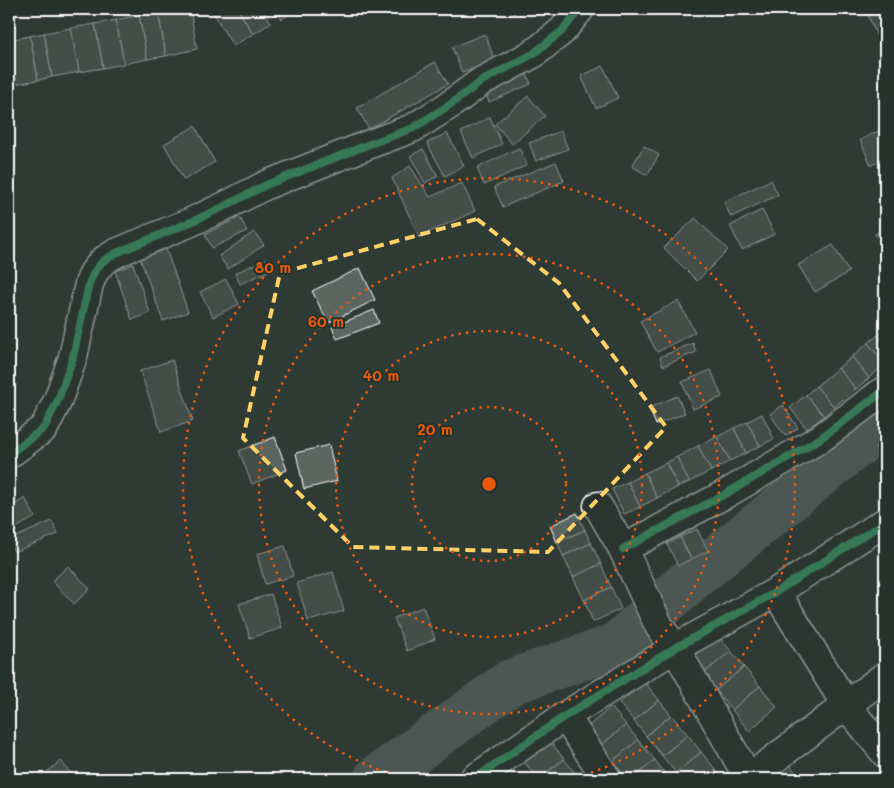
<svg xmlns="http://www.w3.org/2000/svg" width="894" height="788" font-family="Mali,sans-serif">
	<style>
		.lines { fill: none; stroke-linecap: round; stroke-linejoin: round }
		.river { stroke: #707975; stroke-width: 46 }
		.building { fill: #5b6661; stroke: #fff }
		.street-casing { stroke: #fff; stroke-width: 31 }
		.street { stroke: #26332d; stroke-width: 28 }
		.cycleway-casing { stroke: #26332d; stroke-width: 11 }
		.cycleway { stroke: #40c37c; stroke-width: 8 }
		.marked { fill: none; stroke: #ffd166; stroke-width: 4; stroke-dasharray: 10 6; stroke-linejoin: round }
		.ring { fill: none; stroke: #e8590c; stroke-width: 2.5; stroke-dasharray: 2.5 5 }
		.centre { fill: #e8590c; stroke: #26332d; stroke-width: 2.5 }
		.ring-label { font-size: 15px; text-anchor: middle; font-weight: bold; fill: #e8590c; stroke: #26332d; stroke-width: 4; stroke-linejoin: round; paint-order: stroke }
	</style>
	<rect width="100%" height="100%" fill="#2f3b35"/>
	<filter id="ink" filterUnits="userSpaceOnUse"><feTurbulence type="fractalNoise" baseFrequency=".02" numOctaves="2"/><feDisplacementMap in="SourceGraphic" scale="10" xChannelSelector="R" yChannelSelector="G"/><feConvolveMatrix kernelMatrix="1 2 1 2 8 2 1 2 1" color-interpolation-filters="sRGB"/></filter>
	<g filter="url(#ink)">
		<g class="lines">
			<!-- river -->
			<path class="river" d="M376 779 511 682 616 646 689 581 885 422"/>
		</g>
		<!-- building -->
		<g class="building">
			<path d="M174 9H190L197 49 166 56 158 12Z"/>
			<path d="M211 9H238L253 34 233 46Z"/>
			<path d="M238 9H263L271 23 253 34Z"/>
			<path d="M275 9H297L282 19Z"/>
			<path d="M508 9H518L514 14Z"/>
			<path d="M652 9H658L651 16 648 13Z"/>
			<path d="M865 9H885V52H884Z"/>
			<path d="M158 12 166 56 147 59 139 15Z"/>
			<path d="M139 15 147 59 124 64 116 20Z"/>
			<path d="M116 20 124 64 103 68 95 24Z"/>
			<path d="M95 24 103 68 79 72 71 28Z"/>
			<path d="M71 28 79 72 52 77 44 33Z"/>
			<path d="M44 33 52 77 38 80 30 36Z"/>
			<path d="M485 34 495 61 462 73 452 47Z"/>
			<path d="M30 36 38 80 9 85V40Z"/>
			<path d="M435 62 448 84 369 129 357 108Z"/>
			<path d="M603 66 618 98 596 108 581 76Z"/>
			<path d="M524 67 531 84 489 102 482 85Z"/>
			<path d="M528 96 545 116 512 144 495 124Z"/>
			<path d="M490 117 502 144 473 158 461 132Z"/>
			<path d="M195 126 215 162 184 180 164 144Z"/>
			<path d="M885 128V159L871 165 860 140Z"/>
			<path d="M561 131 568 149 536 161 529 143Z"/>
			<path d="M447 133 464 166 445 176 427 143Z"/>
			<path d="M644 146 659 155 647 175 632 166Z"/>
			<path d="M519 148 527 165 484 185 477 168Z"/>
			<path d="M423 149 438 176 425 183 410 156Z"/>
			<path d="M556 162 564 181 503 207 494 187Z"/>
			<path d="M410 166 430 197 462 183 475 211 419 237 392 178Z"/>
			<path d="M771 180 778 195 731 217 724 202Z"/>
			<path d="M762 210 775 234 742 250 730 226Z"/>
			<path d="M240 217 247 231 212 248 205 234Z"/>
			<path d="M695 218 728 250 697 281 664 248Z"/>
			<path d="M885 227V249L875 234Z"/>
			<path d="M254 232 264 245 228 269 219 256Z"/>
			<path d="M833 245 849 272 815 292 798 265Z"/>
			<path d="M166 249 188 312 163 321 140 258Z"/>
			<path d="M266 259 271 270 240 284 235 273Z"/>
			<path d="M133 264 150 313 132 320 115 271Z"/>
			<path d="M360 268 375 300 328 323 312 291Z"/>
			<path d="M226 279 239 304 213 317 200 292Z"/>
			<path d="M678 301 695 332 657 352 640 321Z"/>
			<path d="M374 310 379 323 337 339 332 327Z"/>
			<path d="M885 329V344L878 335Z"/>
			<path d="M878 335 885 344V364L868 343Z"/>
			<path d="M693 343 696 352 663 366 660 357Z"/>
			<path d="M868 343 885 364 869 378 852 357Z"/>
			<path d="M852 357 869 378 856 389 838 368Z"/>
			<path d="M172 360 193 421 161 432 140 371Z"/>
			<path d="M838 368 856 389 834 407 816 386Z"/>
			<path d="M711 370 722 397 693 409 682 382Z"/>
			<path d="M816 386 834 407 824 416 806 395Z"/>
			<path d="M806 395 824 416 807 429 790 408Z"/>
			<path d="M677 396 685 413 656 425 649 408Z"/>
			<path d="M783 405 798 428 785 436 770 414Z"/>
			<path d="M762 414 774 439 760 446 747 422Z"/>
			<path d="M747 422 760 446 746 453 734 428Z"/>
			<path d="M734 428 746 453 730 461 717 437Z"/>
			<path d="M275 437 287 470 252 484 239 451Z"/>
			<path d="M717 437 730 461 711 471 698 446Z"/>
			<path d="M885 438V458L875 447Z"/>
			<path d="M329 445 337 481 304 489 296 453Z"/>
			<path d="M698 446 711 471 689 482 677 457Z"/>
			<path d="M677 457 689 482 678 487 666 463Z"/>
			<path d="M666 463 678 487 657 498 645 473Z"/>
			<path d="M645 473 657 498 640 507 628 482Z"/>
			<path d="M628 482 640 507 624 514 612 489Z"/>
			<path d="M25 498 35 517 9 532V508Z"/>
			<path d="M577 513 585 530 557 542 550 526Z"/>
			<path d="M52 521 58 534 14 552 9 540Z"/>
			<path d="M697 529 708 551 691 559 680 537Z"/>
			<path d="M585 530 591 543 563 556 557 542Z"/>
			<path d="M680 537 691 559 678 566 667 544Z"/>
			<path d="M591 543 601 564 573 577 563 556Z"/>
			<path d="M285 546 293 576 265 584 257 554Z"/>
			<path d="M601 564 611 587 584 600 573 577Z"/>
			<path d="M68 566 90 589 74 604 52 581Z"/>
			<path d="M333 572 344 611 308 621 297 583Z"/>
			<path d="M611 587 621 609 593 622 584 600Z"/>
			<path d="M271 594 282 628 250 638 239 604Z"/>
			<path d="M423 607 435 639 407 651 394 618Z"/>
			<path d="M718 636 731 651 703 674 690 659Z"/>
			<path d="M731 651 744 667 716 690 703 674Z"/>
			<path d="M744 667 760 686 732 710 716 690Z"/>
			<path d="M645 682 659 700 634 721 619 703Z"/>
			<path d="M760 686 777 707 749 731 732 710Z"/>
			<path d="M659 700 671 715 646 736 634 721Z"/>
			<path d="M611 707 626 725 600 746 586 728Z"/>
			<path d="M671 715 688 735 662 756 646 736Z"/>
			<path d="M626 725 638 740 613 761 600 746Z"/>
			<path d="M688 735 701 752 676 773 662 756Z"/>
			<path d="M638 740 655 760 632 779H627L613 761Z"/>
			<path d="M550 741 564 759 538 779 524 762Z"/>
			<path d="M701 752 716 770 704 779H681L676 773Z"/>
			<path d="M9 755 13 769 9 771Z"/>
			<path d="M564 759 576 774 570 779H539Z"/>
			<path d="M655 760 668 778 666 779H632Z"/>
			<path d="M786 760 800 778 799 779H763Z"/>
			<path d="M61 761 75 779H38Z"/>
			<path d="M716 770 723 779H704Z"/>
			<path d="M514 773 519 779H507Z"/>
			<path d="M576 774 580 779H570Z"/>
		</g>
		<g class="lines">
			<!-- street casing -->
			<g class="street-casing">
				<g id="street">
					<path d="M9 454 44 428 58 400 73 357 89 284 94 272 103 261 116 253 191 222 221 208 266 185 370 144 413 128 448 106 482 81 533 54 562 31 580 9"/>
					<path d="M598 506 623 549 659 626 675 648 749 779"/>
					<path d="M623 549 729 492 821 438 885 390"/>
					<path d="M776 592 846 705 885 753"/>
					<path d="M565 716 607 779"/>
					<path d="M749 778 885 676"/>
					<path d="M474 779 565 716 675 648 776 592 885 522"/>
				</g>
			</g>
			<!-- street -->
			<use href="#street" class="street"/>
			<!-- cycleway casing -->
			<g class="cycleway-casing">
				<g id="cycleway">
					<path d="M9 454 44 428 58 400 73 357 89 284 94 272 103 261 116 253 191 222 221 208 266 185 370 144 413 128 448 106 482 81 533 54 562 31 580 9"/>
					<path d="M623 549 729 492 821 438 885 390"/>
					<path d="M474 779 565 716 675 648 776 592 885 522"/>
				</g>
			</g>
			<!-- cycleway -->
			<use href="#cycleway" class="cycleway"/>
		</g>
	</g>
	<!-- marked area -->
	<path d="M0 0H894V788H0ZM477 219 559 283 666 427 548 552 353 547 243 438 280 273Z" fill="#2f3b35" fill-opacity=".55" fill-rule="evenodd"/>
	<path class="marked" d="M477 219 559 283 666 427 548 552 353 547 243 438 280 273Z"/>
	<!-- distance rings -->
	<g class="ring">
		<circle cx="489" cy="484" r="77"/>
		<circle cx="489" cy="484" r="153"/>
		<circle cx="489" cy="484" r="230"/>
		<path d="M407 779A306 306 0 1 1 571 779"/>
	</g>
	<circle cx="489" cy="484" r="8" class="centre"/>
	<g class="ring-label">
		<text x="273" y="273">80 m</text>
		<text x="326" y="327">60 m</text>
		<text x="381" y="381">40 m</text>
		<text x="435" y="435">20 m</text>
	</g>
	<!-- margin -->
	<rect width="894" height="788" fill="none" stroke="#26332d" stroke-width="30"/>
	<rect x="15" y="15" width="864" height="758" fill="none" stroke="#fff" stroke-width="2" filter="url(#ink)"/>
</svg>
